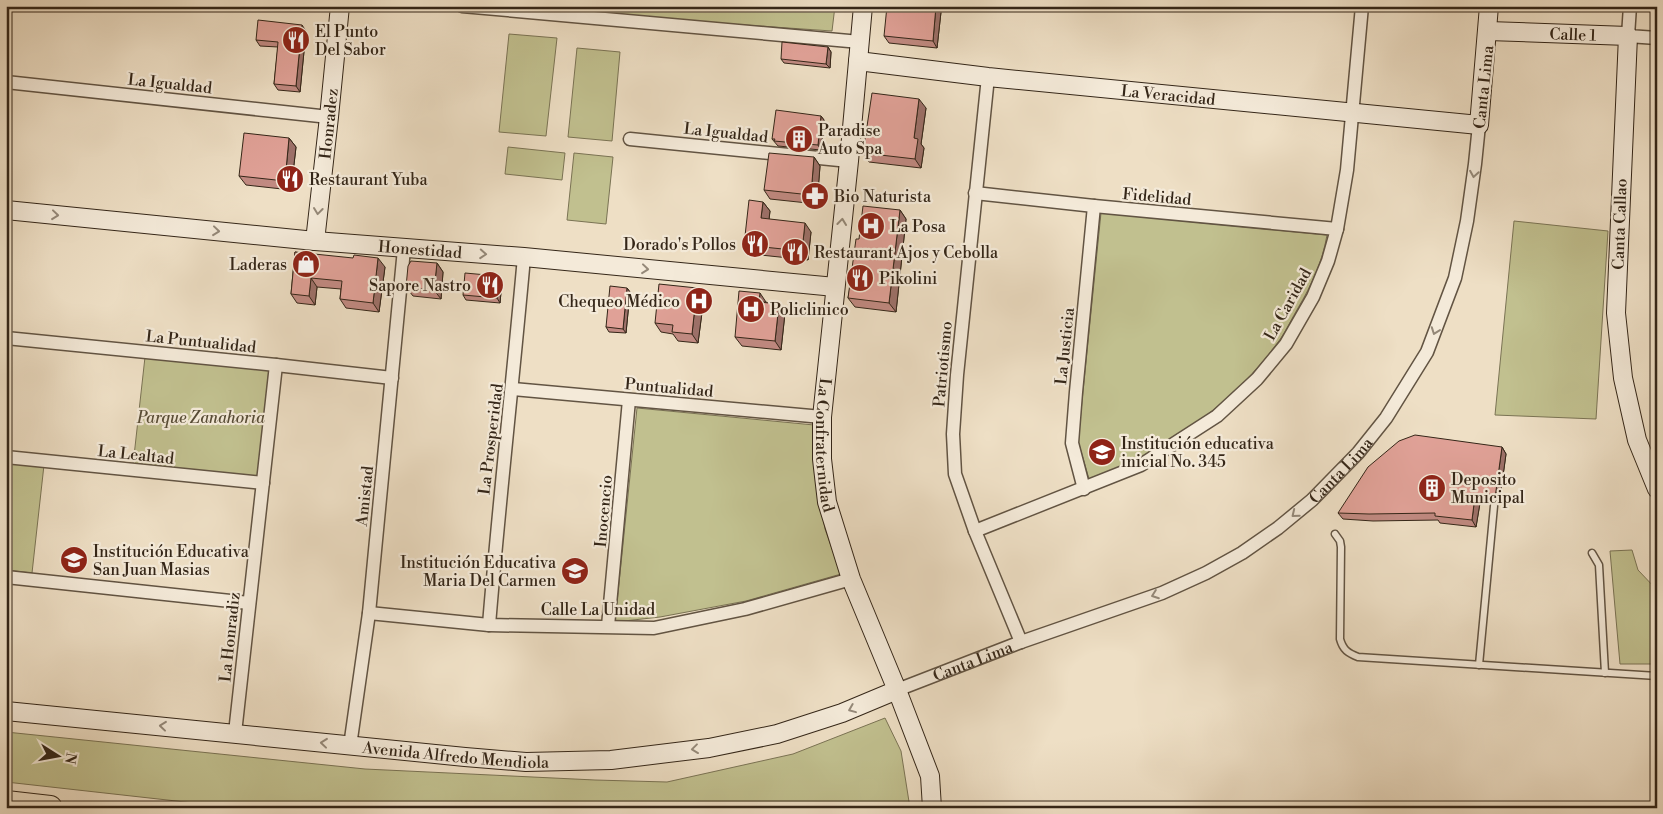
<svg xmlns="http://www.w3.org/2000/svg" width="1663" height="814" font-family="'Libre Bodoni',serif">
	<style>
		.green { fill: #c1c08f; stroke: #7a7354 }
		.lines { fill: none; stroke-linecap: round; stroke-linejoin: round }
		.lane-casing { stroke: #625443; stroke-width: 9 }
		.street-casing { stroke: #625443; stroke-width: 15 }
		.secondary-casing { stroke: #342618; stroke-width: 20 }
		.highway-casing { stroke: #342618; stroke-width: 26 }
		.lane { stroke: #f4ead9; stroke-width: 6 }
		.street { stroke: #f4ead9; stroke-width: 12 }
		.secondary { stroke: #f4ead9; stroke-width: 18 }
		.highway { stroke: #eedfc5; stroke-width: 24 }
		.wall { fill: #c18a82; stroke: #342618 }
		.shaded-wall { fill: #9d716a; stroke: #342618 }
		.building { fill: #e0a197; stroke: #342618 }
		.oneway { stroke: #948878 }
		.labels { text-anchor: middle; stroke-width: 4.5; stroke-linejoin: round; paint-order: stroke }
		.poi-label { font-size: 16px; fill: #342618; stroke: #f4ead9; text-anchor: start }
		.street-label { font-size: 16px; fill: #342618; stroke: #f4ead9 }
		.park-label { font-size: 16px; font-style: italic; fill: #574c36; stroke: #f4ead9 }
	</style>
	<rect width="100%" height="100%" fill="#eedfc5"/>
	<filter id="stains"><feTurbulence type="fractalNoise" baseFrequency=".004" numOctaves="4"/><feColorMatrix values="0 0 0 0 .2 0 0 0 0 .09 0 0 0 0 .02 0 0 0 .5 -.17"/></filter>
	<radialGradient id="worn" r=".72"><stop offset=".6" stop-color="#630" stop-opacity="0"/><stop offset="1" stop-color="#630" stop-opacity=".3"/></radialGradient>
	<!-- green -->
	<g class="green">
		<path d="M467 6H835L832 31Z"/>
		<path d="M509 34 557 38 546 136 499 132Z"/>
		<path d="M577 48 620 52 612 141 568 137Z"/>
		<path d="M508 147 565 153 562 180 505 174Z"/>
		<path d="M574 153 613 157 606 224 567 220Z"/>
		<path d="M1101 213 1327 235C1322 263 1312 284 1298 308 1292 318 1287 329 1281 338 1247 387 1194 430 1141 458 1125 466 1106 472 1089 479L1078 441Z"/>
		<path d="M1514 221 1608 231 1596 419 1495 415Z"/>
		<path d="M145 357 269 369 258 477 133 465Z"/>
		<path d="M637 408 814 425 817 483 825 529 841 574 746 601 660 617 615 622Z"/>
		<path d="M6 462 44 465 32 573 6 570Z"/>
		<path d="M1632 550 1638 570 1657 590V664H1620L1610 551Z"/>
		<path d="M885 718 901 751 910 808H239L6 782V732L365 769 595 780 667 782 793 754Z"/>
	</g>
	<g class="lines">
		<!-- lane casing -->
		<g class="lane-casing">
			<g id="lane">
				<path d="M1335 534 1340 541 1341 547 1340 639C1343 650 1348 653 1358 657L1657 676"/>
				<path d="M1592 553 1599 565 1605 673"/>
				<path d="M1479 665 1494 506"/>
			</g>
		</g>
		<!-- street casing -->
		<g class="street-casing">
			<g id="street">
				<path d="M462 6 860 42"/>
				<path d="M1630 6 1628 36 1657 38"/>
				<path d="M988 77 957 375 953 434 955 474 975 531 1021 642"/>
				<path d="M6 82 329 117"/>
				<path d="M630 139 849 161"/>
				<path d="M975 193 1094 206 1337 229"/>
				<path d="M6 338 276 365 392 378"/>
				<path d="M513 389 822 417"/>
				<path d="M6 457 263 483"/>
				<path d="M1084 489 1072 443 1076 392 1094 206"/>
				<path d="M975 531 1141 465 1217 416 1257 379 1286 344 1313 297 1328 261 1337 229 1347 170 1362 6"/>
				<path d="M6 577 249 603"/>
				<path d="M369 613 489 625 654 628 745 609 851 579"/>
				<path d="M489 625C499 502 513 380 524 257"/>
				<path d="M608 626 629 400"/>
				<path id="s1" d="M897 690 1021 642 1162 593 1206 573 1242 553 1278 528 1312 500 1358 453 1386 418 1427 352 1455 278 1467 221 1475 164 1479 125"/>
				<path d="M235 733 276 365"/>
				<path d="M350 746 369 613 404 249"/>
			</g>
		</g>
		<!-- secondary casing -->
		<g class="secondary-casing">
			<g id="secondary">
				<path id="s2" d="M863 6 849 161 822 417V459L827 502 851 579 897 690 930 776 932 808"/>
				<path id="s3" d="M1488 31 1628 36 1616 313 1623 378 1637 440 1657 489"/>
				<path id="s4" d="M858 61 988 77 1479 125 1489 6"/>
				<path id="s5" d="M6 210 315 241 524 257 835 287"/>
				<path id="s6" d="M315 241 329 117 340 6"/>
				<path id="s7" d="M6 711 465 757 526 762 611 760 709 748 777 734 842 713 897 690"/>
			</g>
		</g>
		<!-- highway casing -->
		<g class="highway-casing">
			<path id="highway" d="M6 803 50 808"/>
		</g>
		<!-- lane -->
		<use href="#lane" class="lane"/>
		<!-- street -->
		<use href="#street" class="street"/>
		<!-- secondary -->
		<use href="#secondary" class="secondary"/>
		<!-- highway -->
		<use href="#highway" class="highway"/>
	</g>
	<!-- wall -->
	<g class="wall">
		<path d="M941 12 937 48 889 43 884 36Z"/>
		<path d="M306 31 300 92 278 90 274 84 278 47 260 46 256 40Z"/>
		<path d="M828 47 831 52 830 68 784 63 781 59Z"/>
		<path d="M926 108 921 144 924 148 921 168 869 162 863 153Z"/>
		<path d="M821 116 824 120 821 150 778 146 772 139Z"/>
		<path d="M289 138 296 147 291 190 246 185 239 176Z"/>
		<path d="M814 157 820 166 817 204 770 199 764 190Z"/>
		<path d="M763 202 770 211 769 219 811 232 808 260 751 254 744 245Z"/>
		<path d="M900 210 906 219 896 312 855 307 848 298 859 239Z"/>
		<path d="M295 252 385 267 379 312 346 308 340 299 341 289 317 287 315 305 297 303 291 294Z"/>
		<path d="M437 263 443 272 441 299 413 296 406 287Z"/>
		<path d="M502 281 500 303 466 300 463 295Z"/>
		<path d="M627 288 630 292 626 333 609 332 606 327Z"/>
		<path d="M704 297 698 343 678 341 673 334 661 332 655 323Z"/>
		<path d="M766 302 785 313 781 350 742 346 735 337Z"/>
		<path d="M1502 447 1506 454 1499 505 1494 501 1490 504 1480 503 1476 527 1440 523 1438 520 1373 521 1343 519 1338 513Z"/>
	</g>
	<!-- shaded-wall -->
	<g class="shaded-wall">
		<path d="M936 6 941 12 937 48 933 41Z"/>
		<path d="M302 25 306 31 300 92 296 86Z"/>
		<path d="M828 47 831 52 830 68 826 64Z"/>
		<path d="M919 99 926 108 921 144 924 148 921 168 915 159 914 138Z"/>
		<path d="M821 116 824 120 821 150 818 145Z"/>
		<path d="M289 138 296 147 291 190 285 181Z"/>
		<path d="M814 157 820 166 817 204 811 195Z"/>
		<path d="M763 202 770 211 768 227 761 218Z"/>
		<path d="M900 210 906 219 896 312 889 303Z"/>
		<path d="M805 223 811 232 808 260 802 251Z"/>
		<path d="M378 258 385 267 379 312 373 303Z"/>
		<path d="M437 263 443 272 441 299 434 290Z"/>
		<path d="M498 276 502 281 500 303 497 298Z"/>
		<path d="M311 278 317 287 315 305 309 296Z"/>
		<path d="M627 288 630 292 626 333 623 329Z"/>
		<path d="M697 288 704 297 698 343 692 334Z"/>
		<path d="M760 293 766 302H759Z"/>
		<path d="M779 304 785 313 781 350 775 341Z"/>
		<path d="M1502 447 1506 454 1499 505 1495 498Z"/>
		<path d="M1475 496 1480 503 1476 527 1472 520Z"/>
	</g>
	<!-- building -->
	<g class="building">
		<path d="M887 6H936L933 41 884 36Z"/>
		<path d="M258 20 302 25 296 86 274 84 278 42 256 40Z"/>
		<path d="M782 42 828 47 826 64 781 59Z"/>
		<path d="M872 93 919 99 914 138 918 139 915 159 863 153Z"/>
		<path d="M776 110 821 116 818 145 774 141 775 139H772Z"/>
		<path d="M244 133 289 138 285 181 239 176Z"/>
		<path d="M769 153 814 157 811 195 764 190Z"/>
		<path d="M749 200 763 202 761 218 805 223 802 251 744 245Z"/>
		<path d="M863 206 900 210 889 303 848 298 856 239H859Z"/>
		<path d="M295 252 353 258 354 255 378 258 373 303 340 299 342 281 311 278 309 296 291 294Z"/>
		<path d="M411 261 437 263 434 290 406 287 408 266Z"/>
		<path d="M465 273 498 276 497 298 463 295Z"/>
		<path d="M659 284 697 288 692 334 672 332 673 325 655 323Z"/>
		<path d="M610 286 627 288 623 329 606 327Z"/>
		<path d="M739 291 760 293 759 302 779 304 775 341 735 337Z"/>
		<path d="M1415 435 1502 447 1495 498 1489 494 1485 497 1475 496 1472 520 1435 516V513L1369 514 1338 513 1368 467 1399 441Z"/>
	</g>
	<!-- one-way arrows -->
	<defs><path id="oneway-chevron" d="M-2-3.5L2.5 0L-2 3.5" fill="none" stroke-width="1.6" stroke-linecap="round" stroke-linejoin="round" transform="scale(1.25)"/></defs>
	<g class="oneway">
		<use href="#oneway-chevron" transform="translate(1474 174) rotate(99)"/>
		<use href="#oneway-chevron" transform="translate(318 211) rotate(97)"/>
		<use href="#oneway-chevron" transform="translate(55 215) rotate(6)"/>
		<use href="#oneway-chevron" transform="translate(842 222) rotate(-84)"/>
		<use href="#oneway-chevron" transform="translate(216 231) rotate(6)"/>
		<use href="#oneway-chevron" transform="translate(483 254) rotate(4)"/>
		<use href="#oneway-chevron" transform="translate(645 269) rotate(6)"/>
		<use href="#oneway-chevron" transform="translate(1435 331) rotate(110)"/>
		<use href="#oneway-chevron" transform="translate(1295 514) rotate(141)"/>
		<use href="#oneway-chevron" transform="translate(1155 595) rotate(160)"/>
		<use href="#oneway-chevron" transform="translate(852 709) rotate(158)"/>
		<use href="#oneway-chevron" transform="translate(163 726) rotate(-174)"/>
		<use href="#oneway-chevron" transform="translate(324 743) rotate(-174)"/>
		<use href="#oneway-chevron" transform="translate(695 749) rotate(173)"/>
	</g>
	<!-- icons -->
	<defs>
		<g id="restaurant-disc" transform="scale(1.4375)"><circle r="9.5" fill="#8f2418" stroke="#f4ead9"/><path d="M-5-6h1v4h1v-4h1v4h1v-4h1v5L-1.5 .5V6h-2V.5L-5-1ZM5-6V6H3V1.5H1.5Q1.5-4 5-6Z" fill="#fff"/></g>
		<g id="building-disc" transform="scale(1.4375)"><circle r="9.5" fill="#8f2418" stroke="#f4ead9"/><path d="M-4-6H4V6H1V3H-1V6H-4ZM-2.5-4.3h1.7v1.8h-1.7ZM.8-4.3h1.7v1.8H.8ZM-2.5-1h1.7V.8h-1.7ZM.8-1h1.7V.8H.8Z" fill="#fff"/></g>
		<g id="pharmacy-disc" transform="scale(1.4375)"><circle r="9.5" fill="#8f2418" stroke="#f4ead9"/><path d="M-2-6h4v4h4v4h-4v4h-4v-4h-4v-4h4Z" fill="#fff"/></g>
		<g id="hospital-disc" transform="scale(1.4375)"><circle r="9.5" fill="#8f2418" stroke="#f4ead9"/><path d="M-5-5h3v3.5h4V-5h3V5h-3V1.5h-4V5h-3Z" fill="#fff"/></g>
		<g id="shop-disc" transform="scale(1.4375)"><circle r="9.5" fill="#8f2418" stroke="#f4ead9"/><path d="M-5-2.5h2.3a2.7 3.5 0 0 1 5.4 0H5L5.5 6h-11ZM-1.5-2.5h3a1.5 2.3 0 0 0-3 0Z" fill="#fff"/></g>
		<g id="school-disc" transform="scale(1.4375)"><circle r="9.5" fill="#8f2418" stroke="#f4ead9"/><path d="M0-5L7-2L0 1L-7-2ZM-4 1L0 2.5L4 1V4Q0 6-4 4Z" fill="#fff"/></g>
	</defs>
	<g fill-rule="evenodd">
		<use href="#restaurant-disc" x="296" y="40"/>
		<use href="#building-disc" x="799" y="139"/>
		<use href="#restaurant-disc" x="290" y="179"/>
		<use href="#pharmacy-disc" x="815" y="196"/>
		<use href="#hospital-disc" x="871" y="226"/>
		<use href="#restaurant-disc" x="755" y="244"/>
		<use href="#restaurant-disc" x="795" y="252"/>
		<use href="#shop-disc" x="306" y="264"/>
		<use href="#restaurant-disc" x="860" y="278"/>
		<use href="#restaurant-disc" x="490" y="285"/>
		<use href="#hospital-disc" x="699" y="301"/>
		<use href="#hospital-disc" x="751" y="309"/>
		<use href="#school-disc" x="1102" y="452"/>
		<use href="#building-disc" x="1432" y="488"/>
		<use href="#school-disc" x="74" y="560"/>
		<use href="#school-disc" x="575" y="571"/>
	</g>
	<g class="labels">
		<!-- poi labels -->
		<g class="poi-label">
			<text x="315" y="37">El Punto<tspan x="315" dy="18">Del Sabor</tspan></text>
			<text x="818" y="136">Paradise<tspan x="818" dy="18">Auto Spa</tspan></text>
			<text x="309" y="185">Restaurant Yuba</text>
			<text x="834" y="202">Bio Naturista</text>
			<text x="890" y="232">La Posa</text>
			<text x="736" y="250" text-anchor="end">Dorado's Pollos</text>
			<text x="814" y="258">Restaurant Ajos y Cebolla</text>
			<text x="287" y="270" text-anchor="end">Laderas</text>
			<text x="879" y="284">Pikolini</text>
			<text x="471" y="291" text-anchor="end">Sapore Nastro</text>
			<text x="680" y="307" text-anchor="end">Chequeo Médico</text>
			<text x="770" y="315">Policlinico</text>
			<text x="1121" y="449">Institución educativa<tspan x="1121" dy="18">inicial No. 345</tspan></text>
			<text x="1451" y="485">Deposito<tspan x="1451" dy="18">Municipal</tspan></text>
			<text x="93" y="557">Institución Educativa<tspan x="93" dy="18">San Juan Masias</tspan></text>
			<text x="556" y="568" text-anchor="end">Institución Educativa<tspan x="556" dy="18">Maria Del Carmen</tspan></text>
		</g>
		<!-- street labels -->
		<g class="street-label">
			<text dy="6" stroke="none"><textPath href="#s3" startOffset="85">Calle 1</textPath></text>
			<text transform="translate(170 83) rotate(6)" y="6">La Igualdad</text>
			<text transform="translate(1483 87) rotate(-84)" y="6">Canta Lima</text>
			<text dy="6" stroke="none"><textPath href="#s4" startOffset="312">La Veracidad</textPath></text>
			<text dy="6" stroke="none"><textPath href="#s6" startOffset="118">Honradez</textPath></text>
			<text transform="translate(726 132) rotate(6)" y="6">La Igualdad</text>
			<text transform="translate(1157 196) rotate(5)" y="6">Fidelidad</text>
			<text transform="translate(1619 224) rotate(-88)" y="6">Canta Callao</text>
			<text dy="6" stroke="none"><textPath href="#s5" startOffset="416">Honestidad</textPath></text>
			<text transform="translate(1287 304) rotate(-61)" y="6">La Caridad</text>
			<text transform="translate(201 341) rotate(6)" y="6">La Puntualidad</text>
			<text transform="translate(1064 346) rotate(-84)" y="6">La Justicia</text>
			<text transform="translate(942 364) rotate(-85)" y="6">Patriotismo</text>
			<text transform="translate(669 387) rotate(5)" y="6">Puntualidad</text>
			<text transform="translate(490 439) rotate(-83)" y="6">La Prosperidad</text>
			<text dy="6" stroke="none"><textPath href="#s2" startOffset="441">La Confraternidad</textPath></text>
			<text transform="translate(136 454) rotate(6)" y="6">La Lealtad</text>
			<text dy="6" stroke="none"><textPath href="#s1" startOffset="501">Canta Lima</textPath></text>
			<text transform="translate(364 496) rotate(-84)" y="6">Amistad</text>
			<text transform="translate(603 511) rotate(-85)" y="6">Inocencio</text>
			<text x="598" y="615">Calle La Unidad</text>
			<text transform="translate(229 637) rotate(-84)" y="6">La Honradiz</text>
			<text dy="6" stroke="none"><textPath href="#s1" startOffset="81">Canta Lima</textPath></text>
			<text dy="6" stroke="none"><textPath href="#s7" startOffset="452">Avenida Alfredo Mendiola</textPath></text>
		</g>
		<!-- park labels -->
		<g class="park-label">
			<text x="201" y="423">Parque Zanahoria</text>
		</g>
	</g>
	<!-- margin -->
	<rect width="1663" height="814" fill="none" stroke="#eedfc5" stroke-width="25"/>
	<rect x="8" y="8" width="1648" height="799" fill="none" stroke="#342618" stroke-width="2.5"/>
	<rect x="12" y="12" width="1638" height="789" fill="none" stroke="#342618"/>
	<!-- north arrow -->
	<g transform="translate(58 756) rotate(101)" stroke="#f4ead9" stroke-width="4" paint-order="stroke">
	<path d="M0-4L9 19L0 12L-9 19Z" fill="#342618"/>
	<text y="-8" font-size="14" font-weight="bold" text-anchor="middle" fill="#342618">N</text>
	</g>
	<rect width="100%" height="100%" filter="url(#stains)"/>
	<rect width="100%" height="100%" fill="url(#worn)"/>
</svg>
